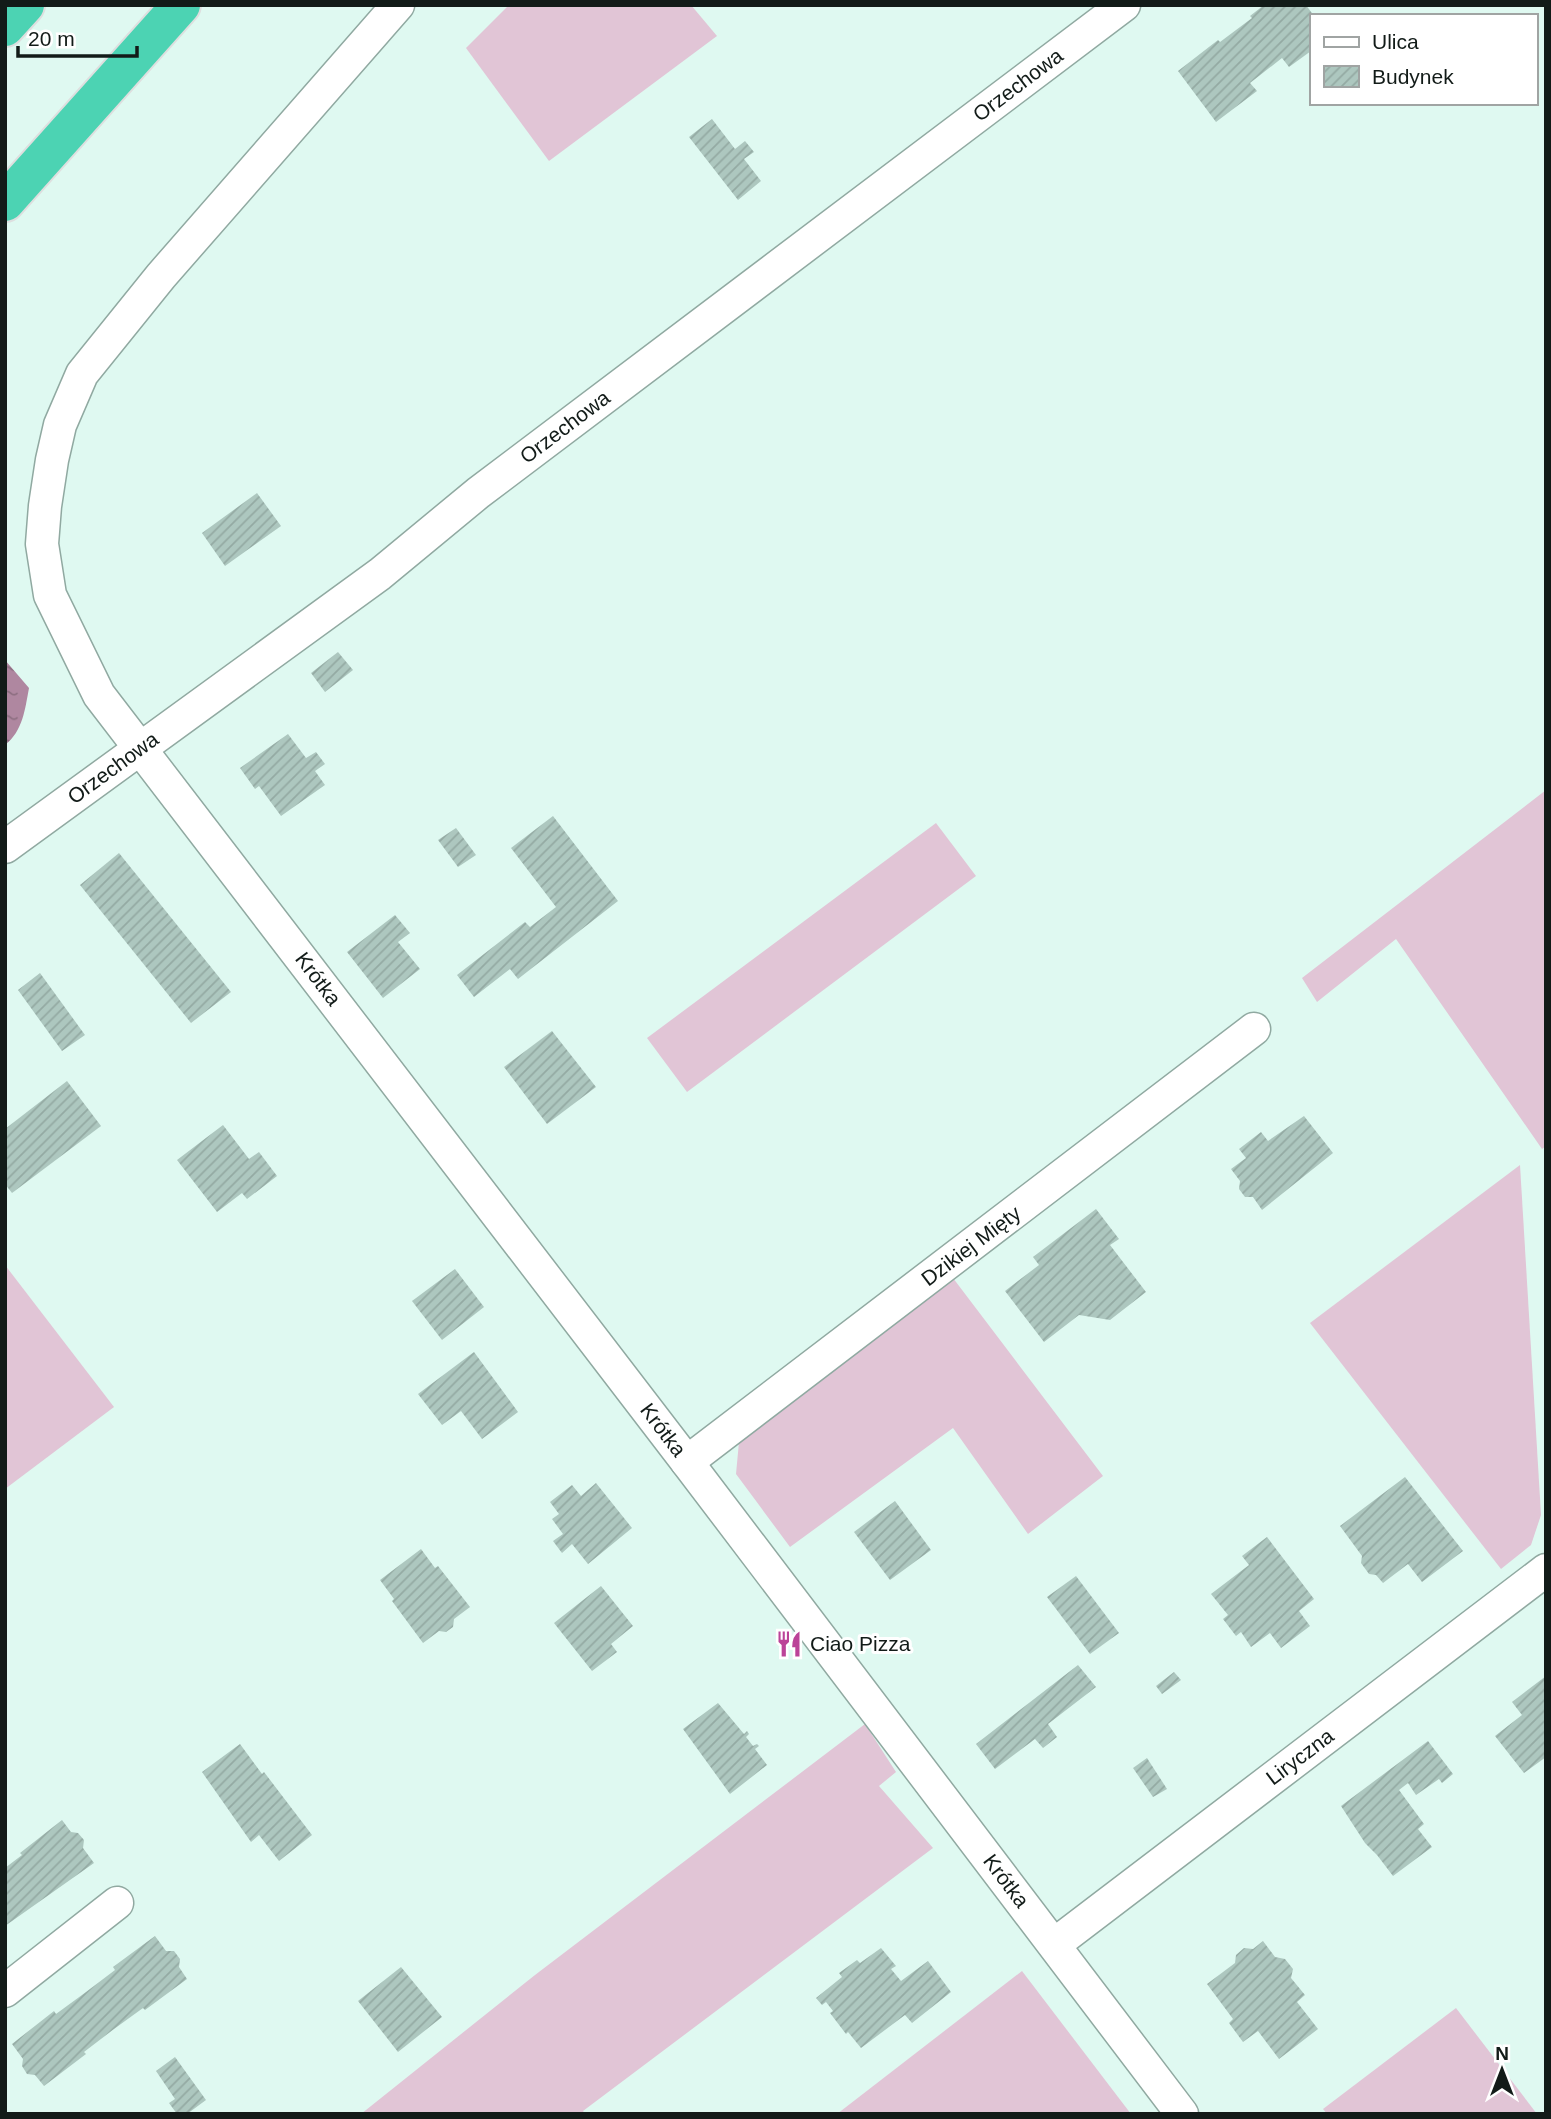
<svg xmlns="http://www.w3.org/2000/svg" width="1551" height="2119" font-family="Helvetica,sans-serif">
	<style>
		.grass { fill: #e1c5d6 }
		.water { fill: url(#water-ripples) }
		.building { fill: url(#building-hatch) }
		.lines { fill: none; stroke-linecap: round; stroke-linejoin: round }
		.minor-casing { stroke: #90a9a1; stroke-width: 35 }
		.motorway-casing { stroke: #dedfdf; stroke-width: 42 }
		.minor { stroke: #fff; stroke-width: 32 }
		.motorway { stroke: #4cd3b3; stroke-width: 38 }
		.labels { text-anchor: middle; stroke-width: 6; stroke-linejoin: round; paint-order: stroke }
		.street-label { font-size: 21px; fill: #121b18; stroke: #fff }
		.poi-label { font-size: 21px; fill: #121b18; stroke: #fff; text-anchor: start }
	</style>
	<defs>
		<pattern id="water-ripples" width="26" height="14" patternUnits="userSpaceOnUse" patternTransform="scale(1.75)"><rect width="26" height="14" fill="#af87a0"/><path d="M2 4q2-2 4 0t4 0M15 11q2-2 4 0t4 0" fill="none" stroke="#8d6e81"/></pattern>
		<pattern id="building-hatch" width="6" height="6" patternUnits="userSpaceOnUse" patternTransform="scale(1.75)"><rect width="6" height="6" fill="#adc7bf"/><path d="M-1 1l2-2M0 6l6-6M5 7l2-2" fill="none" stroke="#94aaa3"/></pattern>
	</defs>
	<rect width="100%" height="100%" fill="#dff9f1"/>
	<!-- grass -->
	<g class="grass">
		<path d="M509 5H691L717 36 549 161 466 48Z"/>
		<path d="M1546 790V1146L1542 1149 1396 939 1317 1002 1302 978Z"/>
		<path d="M936 823 976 876 687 1092 647 1038Z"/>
		<path d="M1520 1165 1541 1515 1531 1545 1501 1569 1310 1323Z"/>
		<path d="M5 1265 114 1407 5 1489Z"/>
		<path d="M953 1278 1103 1476 1028 1534 953 1428 790 1547 736 1474 739 1442Z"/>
		<path d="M865 1724 896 1772 879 1786 933 1848 583 2111 585 2114H361L535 1975Z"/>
		<path d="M1022 1971 1131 2114H837Z"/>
		<path d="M1456 2008 1537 2114H1327L1323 2109Z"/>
	</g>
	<!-- water -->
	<path class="water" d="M5 660 29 688C25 709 23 731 5 745Z"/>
	<!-- building -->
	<g class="building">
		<path d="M1264 5H1306L1314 16H1311V51L1289 67 1282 58 1250 83 1257 91 1216 122 1178 71 1218 40 1220 42 1252 18 1250 16Z"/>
		<path d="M712 119 735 149 745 141 754 152 744 159 761 181 738 200 689 137Z"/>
		<path d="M257 493 281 526 225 566 202 533Z"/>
		<path d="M338 652 353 670 325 692 311 673Z"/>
		<path d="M288 734 306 758 316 752 325 764 315 771 325 785 281 816 259 786 255 789 240 768Z"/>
		<path d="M553 816 618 901 518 979 510 969 474 997 457 975 525 922 530 927 556 907 511 848Z"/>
		<path d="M456 828 476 855 458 867 438 840Z"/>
		<path d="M119 853 231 992 191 1023 80 885Z"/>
		<path d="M395 915 410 933 398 942 420 969 383 998 347 952Z"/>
		<path d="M40 973 85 1035 62 1051 18 990Z"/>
		<path d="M552 1031 596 1087 547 1124 504 1067Z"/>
		<path d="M67 1081 101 1126 12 1193 5 1184V1129Z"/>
		<path d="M1304 1116 1333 1153 1262 1210 1253 1197H1245L1239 1189 1240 1181 1231 1169 1246 1158 1239 1149 1261 1132 1268 1141Z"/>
		<path d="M223 1125 249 1159 259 1152 277 1176 247 1199 242 1193 217 1212 177 1160Z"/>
		<path d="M1096 1209 1119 1239 1110 1245 1146 1292 1110 1320 1079 1315 1044 1342 1005 1291 1039 1265 1033 1257Z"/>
		<path d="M455 1269 484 1307 442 1340 412 1301Z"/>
		<path d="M474 1352 518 1412 482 1439 461 1411 442 1425 418 1394Z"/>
		<path d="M1405 1477 1463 1551 1422 1582 1408 1564 1383 1583 1376 1575 1369 1574 1361 1563 1362 1556 1340 1526Z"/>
		<path d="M596 1483 632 1528 588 1564 572 1544 562 1553 553 1541 563 1534 552 1519 559 1514 550 1502 572 1485 581 1496Z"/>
		<path d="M895 1501 931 1550 890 1580 854 1532Z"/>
		<path d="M1267 1537 1314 1599 1299 1611 1310 1626 1281 1648 1270 1633 1251 1647 1241 1632 1236 1636 1223 1619 1228 1615 1211 1594 1249 1565 1242 1556Z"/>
		<path d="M421 1549 435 1568 438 1566 470 1607 454 1619 453 1627 446 1632 439 1631 423 1643 392 1601 394 1599 380 1580Z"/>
		<path d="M1076 1576 1119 1633 1090 1654 1047 1597Z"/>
		<path d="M601 1586 633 1626 611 1644 617 1652 592 1671 554 1623Z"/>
		<path d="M1078 1665 1096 1687 1048 1724 1057 1737 1043 1748 1035 1739 995 1769 976 1744Z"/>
		<path d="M1174 1672 1181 1680 1162 1694 1156 1686Z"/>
		<path d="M1546 1676V1757L1524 1773 1495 1736 1522 1715 1512 1702Z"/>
		<path d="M718 1703 744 1734 747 1731 749 1734 746 1737 753 1746 757 1744 759 1746 755 1749 767 1765 730 1794 683 1729Z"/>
		<path d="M1428 1741 1453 1774 1442 1783 1439 1779 1416 1795 1408 1783 1399 1790 1424 1824 1418 1829 1432 1847 1393 1876 1377 1855 1365 1843 1341 1806Z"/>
		<path d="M240 1744 262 1774 264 1772 312 1835 279 1861 259 1835 251 1842 202 1772Z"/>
		<path d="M1147 1758 1167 1789 1153 1797 1133 1768Z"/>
		<path d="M62 1820 71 1832 78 1833 84 1840 83 1848 94 1863 5 1926V1868L22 1855 20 1853Z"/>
		<path d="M155 1936 166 1951H174L180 1959 179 1967 187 1979 145 2010 143 2008 114 2029 84 2052 86 2054 44 2086 35 2075 27 2074 22 2066 23 2059 12 2044 54 2011 56 2014 86 1992 115 1970 113 1967Z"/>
		<path d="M1263 1941 1275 1957 1285 1959 1293 1969 1291 1978 1305 1995 1297 2002 1318 2029 1279 2059 1258 2031 1243 2042 1229 2023 1233 2019 1207 1984 1235 1963 1236 1955 1244 1948 1253 1949Z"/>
		<path d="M881 1948 896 1966 891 1969 901 1981 928 1961 951 1992 912 2023 905 2015 861 2048 848 2032 846 2034 830 2013 833 2011 826 2002 822 2005 816 1998 842 1977 839 1973 857 1960 860 1963Z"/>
		<path d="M401 1967 442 2017 398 2052 358 2001Z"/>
		<path d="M175 2057 206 2100 187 2114H177L169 2103 175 2099 156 2071Z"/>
	</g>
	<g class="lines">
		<!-- minor casing -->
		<g class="minor-casing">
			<g id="minor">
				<path d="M398 5 161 276 82 374 60 425 52 460 45 506 42 544 50 595 99 695 687 1462 1182 2114"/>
				<path d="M5 847 380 574 478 493 1124 5"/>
				<path d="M687 1462 1254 1029"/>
				<path d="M1055 1944 1546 1570"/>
				<path d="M5 1991 117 1903"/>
			</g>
		</g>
		<!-- motorway casing -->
		<g class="motorway-casing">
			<g id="motorway">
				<path d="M5 27 25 5"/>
				<path d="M5 202 181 5"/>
			</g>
		</g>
		<!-- minor -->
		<use href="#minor" class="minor"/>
		<!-- motorway -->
		<use href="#motorway" class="motorway"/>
	</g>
	<!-- icons -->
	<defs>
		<g id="restaurant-bare" transform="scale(2.1)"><path d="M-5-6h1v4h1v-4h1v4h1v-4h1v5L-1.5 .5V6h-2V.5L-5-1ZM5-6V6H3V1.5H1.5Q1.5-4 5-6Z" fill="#bb4398" stroke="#fff" stroke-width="2.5" paint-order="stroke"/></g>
	</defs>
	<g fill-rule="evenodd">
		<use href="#restaurant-bare" x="789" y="1644"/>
	</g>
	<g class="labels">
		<!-- street labels -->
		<g class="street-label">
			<text transform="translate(1018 85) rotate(-37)" y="7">Orzechowa</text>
			<text transform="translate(565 427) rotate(-37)" y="7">Orzechowa</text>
			<text transform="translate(113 768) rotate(-36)" y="7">Orzechowa</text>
			<text transform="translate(318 979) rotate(53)" y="7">Krótka</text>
			<text transform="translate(971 1246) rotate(-37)" y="7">Dzikiej Mięty</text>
			<text transform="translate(663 1430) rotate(53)" y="7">Krótka</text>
			<text transform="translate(1300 1757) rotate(-37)" y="7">Liryczna</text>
			<text transform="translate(1006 1881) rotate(53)" y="7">Krótka</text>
		</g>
		<!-- poi labels -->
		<g class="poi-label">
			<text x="810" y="1651">Ciao Pizza</text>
		</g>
	</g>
	<!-- border -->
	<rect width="1551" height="2119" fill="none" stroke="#121b18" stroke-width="14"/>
	<!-- legend -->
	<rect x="1310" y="14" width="228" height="91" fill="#ffffff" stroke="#a0a4a3" stroke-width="2"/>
	<rect x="1324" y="37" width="35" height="10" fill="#ffffff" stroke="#a0a4a3" stroke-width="2"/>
	<text x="1372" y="49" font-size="21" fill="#121b18">Ulica</text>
	<rect x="1324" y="66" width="35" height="21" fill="url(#building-hatch)" stroke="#a0a4a3" stroke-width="2"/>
	<text x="1372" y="84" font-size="21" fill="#121b18">Budynek</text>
	<!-- north arrow -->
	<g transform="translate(1502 2070)" stroke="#ffffff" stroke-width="5" paint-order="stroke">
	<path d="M0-5L12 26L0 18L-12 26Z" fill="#121b18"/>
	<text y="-10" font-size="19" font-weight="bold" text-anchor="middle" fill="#121b18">N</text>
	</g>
	<!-- scale -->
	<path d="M18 46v10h119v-10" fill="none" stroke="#121b18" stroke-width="3.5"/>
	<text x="28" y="46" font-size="21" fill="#121b18" stroke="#ffffff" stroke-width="5" paint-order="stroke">20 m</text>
</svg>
